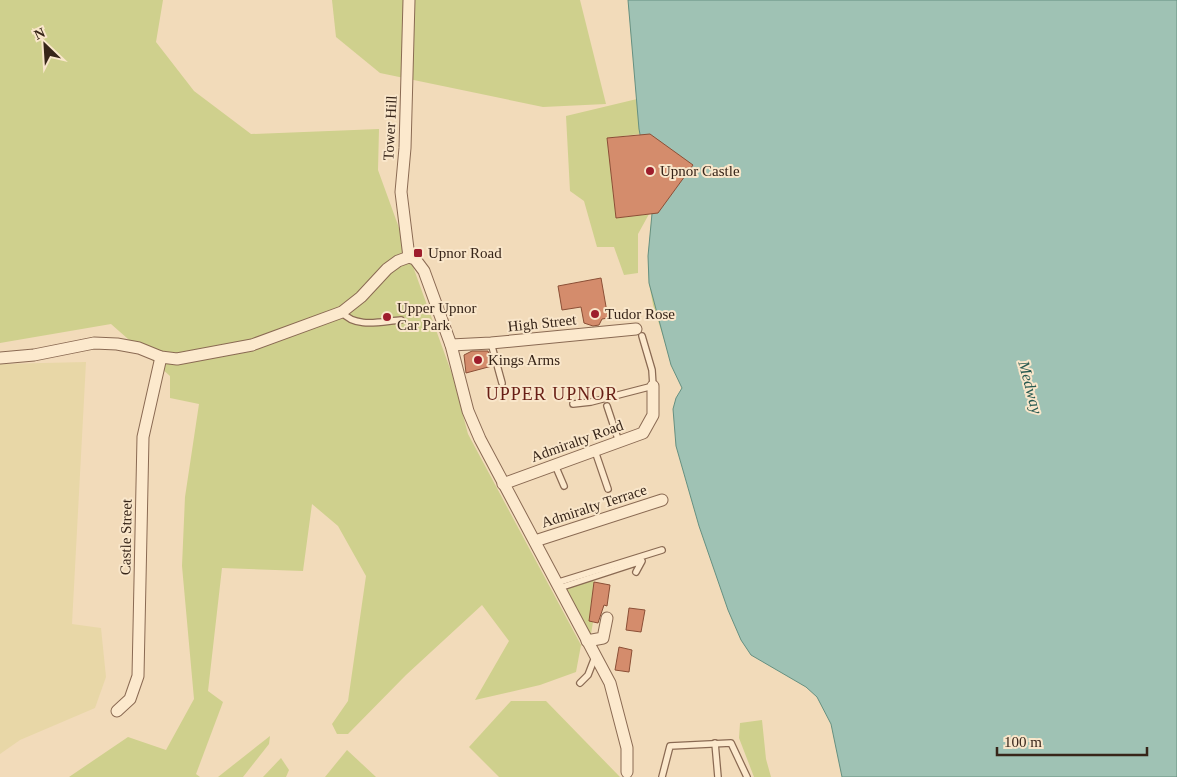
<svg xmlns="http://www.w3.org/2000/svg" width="1177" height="777" font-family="'Times New Roman',serif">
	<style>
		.farmland { fill: #e8d7a7 }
		.green { fill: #cfd08d }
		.water { fill: #9fc2b4; stroke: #669081 }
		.building { fill: #d48c6c; stroke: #8b4f36 }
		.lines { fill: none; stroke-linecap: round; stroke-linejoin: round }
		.service-casing { stroke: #8a6a53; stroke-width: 8 }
		.minor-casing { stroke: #8a6a53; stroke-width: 13 }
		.service { stroke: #fce9cd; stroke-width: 5.5 }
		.minor { stroke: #fce9cd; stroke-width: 11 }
		.poi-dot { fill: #9e1d2c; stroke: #f9e6ca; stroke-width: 2 }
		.labels { text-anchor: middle; stroke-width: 4; stroke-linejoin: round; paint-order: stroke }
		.street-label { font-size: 15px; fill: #372519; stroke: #f9e6ca }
		.poi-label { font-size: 15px; fill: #372519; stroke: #f9e6ca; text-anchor: start }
		.water-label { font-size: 16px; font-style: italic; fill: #275950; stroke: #f9e6ca }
		.quarter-label { font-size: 18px; letter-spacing: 1px; fill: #681e15; stroke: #f9e6ca }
	</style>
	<rect width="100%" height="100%" fill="#f2dbba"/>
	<!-- farmland -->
	<path class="farmland" d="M86 362 72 624 101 628 106 677 95 708 20 740 0 754V364Z"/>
	<!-- green -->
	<g class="green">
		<path d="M0 0H163L156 42 194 91 251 134 379 129 378 170 452 374 468 434 581 645 576 672 540 685 475 700 509 641 482 605 406 675 348 734H337L332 724 348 701 366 576 338 526 312 504 303 571 222 568 208 691 223 702 196 774 200 777H69L128 737 166 750 194 699 182 566 185 497 199 404 170 398V376L111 324 0 343Z"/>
		<path d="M332 0H580L606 104 543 107 380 73 336 37Z"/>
		<path d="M628 0 675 374 653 305 649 283 648 256 653 203 640 134 607 138 616 218 649 214 638 234V273L624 275 614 247H597L584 201 570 191 566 116 637 99Z"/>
		<path d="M593 580 594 582 589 621 593 622 591 634 584 635 565 594 566 587Z"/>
		<path d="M511 701H546L620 777H499L469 747Z"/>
		<path d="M762 720 766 759 771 777H754L739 738 740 723Z"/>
		<path d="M270 736 269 744 243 777H218Z"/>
		<path d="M347 750 376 777H325Z"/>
		<path d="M281 758 289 770 286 777H263Z"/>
	</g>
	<!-- water -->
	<path class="water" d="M628 0H1177V777H842L831 724 817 697 806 687 751 655 741 640 728 610 699 526 676 446 673 409 676 398 682 388 671 365 649 283 648 256 653 203 639 129Z"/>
	<!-- building -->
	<g class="building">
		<path d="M650 134 693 165 658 213 616 218 607 138Z"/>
		<path d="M601 278 608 318 602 319 599 325 593 326 584 323 581 307 562 310 558 286Z"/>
		<path d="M472 351H488L492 366 466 373 464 355Z"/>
		<path d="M594 582 610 585 607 606 604 605 598 623 589 621Z"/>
		<path d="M629 608 645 610 641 632 626 630Z"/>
		<path d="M619 647 632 650 629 672 615 670Z"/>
	</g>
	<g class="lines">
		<!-- service casing -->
		<g class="service-casing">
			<g id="service">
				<path d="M342 312C355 329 383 321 401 320"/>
				<path d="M491 343 502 383"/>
				<path d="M573 404 591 402 653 386 652 370 642 336"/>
				<path d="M607 406 619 442"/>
				<path d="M595 451 608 489"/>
				<path d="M555 465 564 486"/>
				<path d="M556 583 662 550"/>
				<path d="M559 588 642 561 636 572"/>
				<path d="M580 683 588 675 595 657"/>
				<path d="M715 743 718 777"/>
				<path d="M662 777 670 746 731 743 747 777"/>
			</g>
		</g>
		<!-- minor casing -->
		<g class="minor-casing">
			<g id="minor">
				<path d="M409 257 401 192 405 148 409 0"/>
				<path d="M451 345 491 343 636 329"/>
				<path d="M0 358 34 355 94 343 117 344 139 348 161 357 177 359 252 345 342 312 361 297 387 269 398 261 409 257 415 259 424 271 451 345 468 411 480 439 610 683 627 748V772"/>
				<path d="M503 484 643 433 653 415V386"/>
				<path d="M535 541 662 500"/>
				<path d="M587 641 603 638 607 618"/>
				<path d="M117 711 130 699 138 676 143 437 161 357"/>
			</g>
		</g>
		<!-- service -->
		<use href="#service" class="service"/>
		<!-- minor -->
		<use href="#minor" class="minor"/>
	</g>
	<!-- markers -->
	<g class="poi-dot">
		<circle cx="650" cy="171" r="5"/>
		<rect x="413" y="248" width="10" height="10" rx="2.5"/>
		<circle cx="595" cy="314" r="5"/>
		<circle cx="387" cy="317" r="5"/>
		<circle cx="478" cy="360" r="5"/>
	</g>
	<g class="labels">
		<!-- street labels -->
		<g class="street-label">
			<text transform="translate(390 128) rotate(-87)" y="5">Tower Hill</text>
			<text transform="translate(542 323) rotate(-6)" y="5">High Street</text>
			<text transform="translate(577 441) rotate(-20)" y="5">Admiralty Road</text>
			<text transform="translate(594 506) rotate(-18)" y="5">Admiralty Terrace</text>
			<text transform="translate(126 537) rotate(-89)" y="5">Castle Street</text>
		</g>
		<!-- poi labels -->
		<g class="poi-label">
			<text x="660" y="176">Upnor Castle</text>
			<text x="428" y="258">Upnor Road</text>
			<text x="397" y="313">Upper Upnor<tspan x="397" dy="17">Car Park</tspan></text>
			<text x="605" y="319">Tudor Rose</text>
			<text x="488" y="365">Kings Arms</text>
		</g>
		<!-- water labels -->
		<g class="water-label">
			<text transform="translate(1031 387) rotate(75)" y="6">Medway</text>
		</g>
		<!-- quarter labels -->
		<g class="quarter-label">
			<text x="552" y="400">UPPER UPNOR</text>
		</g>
	</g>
	<!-- north arrow -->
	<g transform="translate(45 45) rotate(335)" stroke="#f9e6ca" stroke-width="4" paint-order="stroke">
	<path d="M0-4L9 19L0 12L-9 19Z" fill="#372519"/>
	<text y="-8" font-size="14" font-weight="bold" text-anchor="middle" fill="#372519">N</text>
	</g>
	<!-- scale -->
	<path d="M997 747v8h150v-8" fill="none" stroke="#372519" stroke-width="2.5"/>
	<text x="1004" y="747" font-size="15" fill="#372519" stroke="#f9e6ca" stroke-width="4" paint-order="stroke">100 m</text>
</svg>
